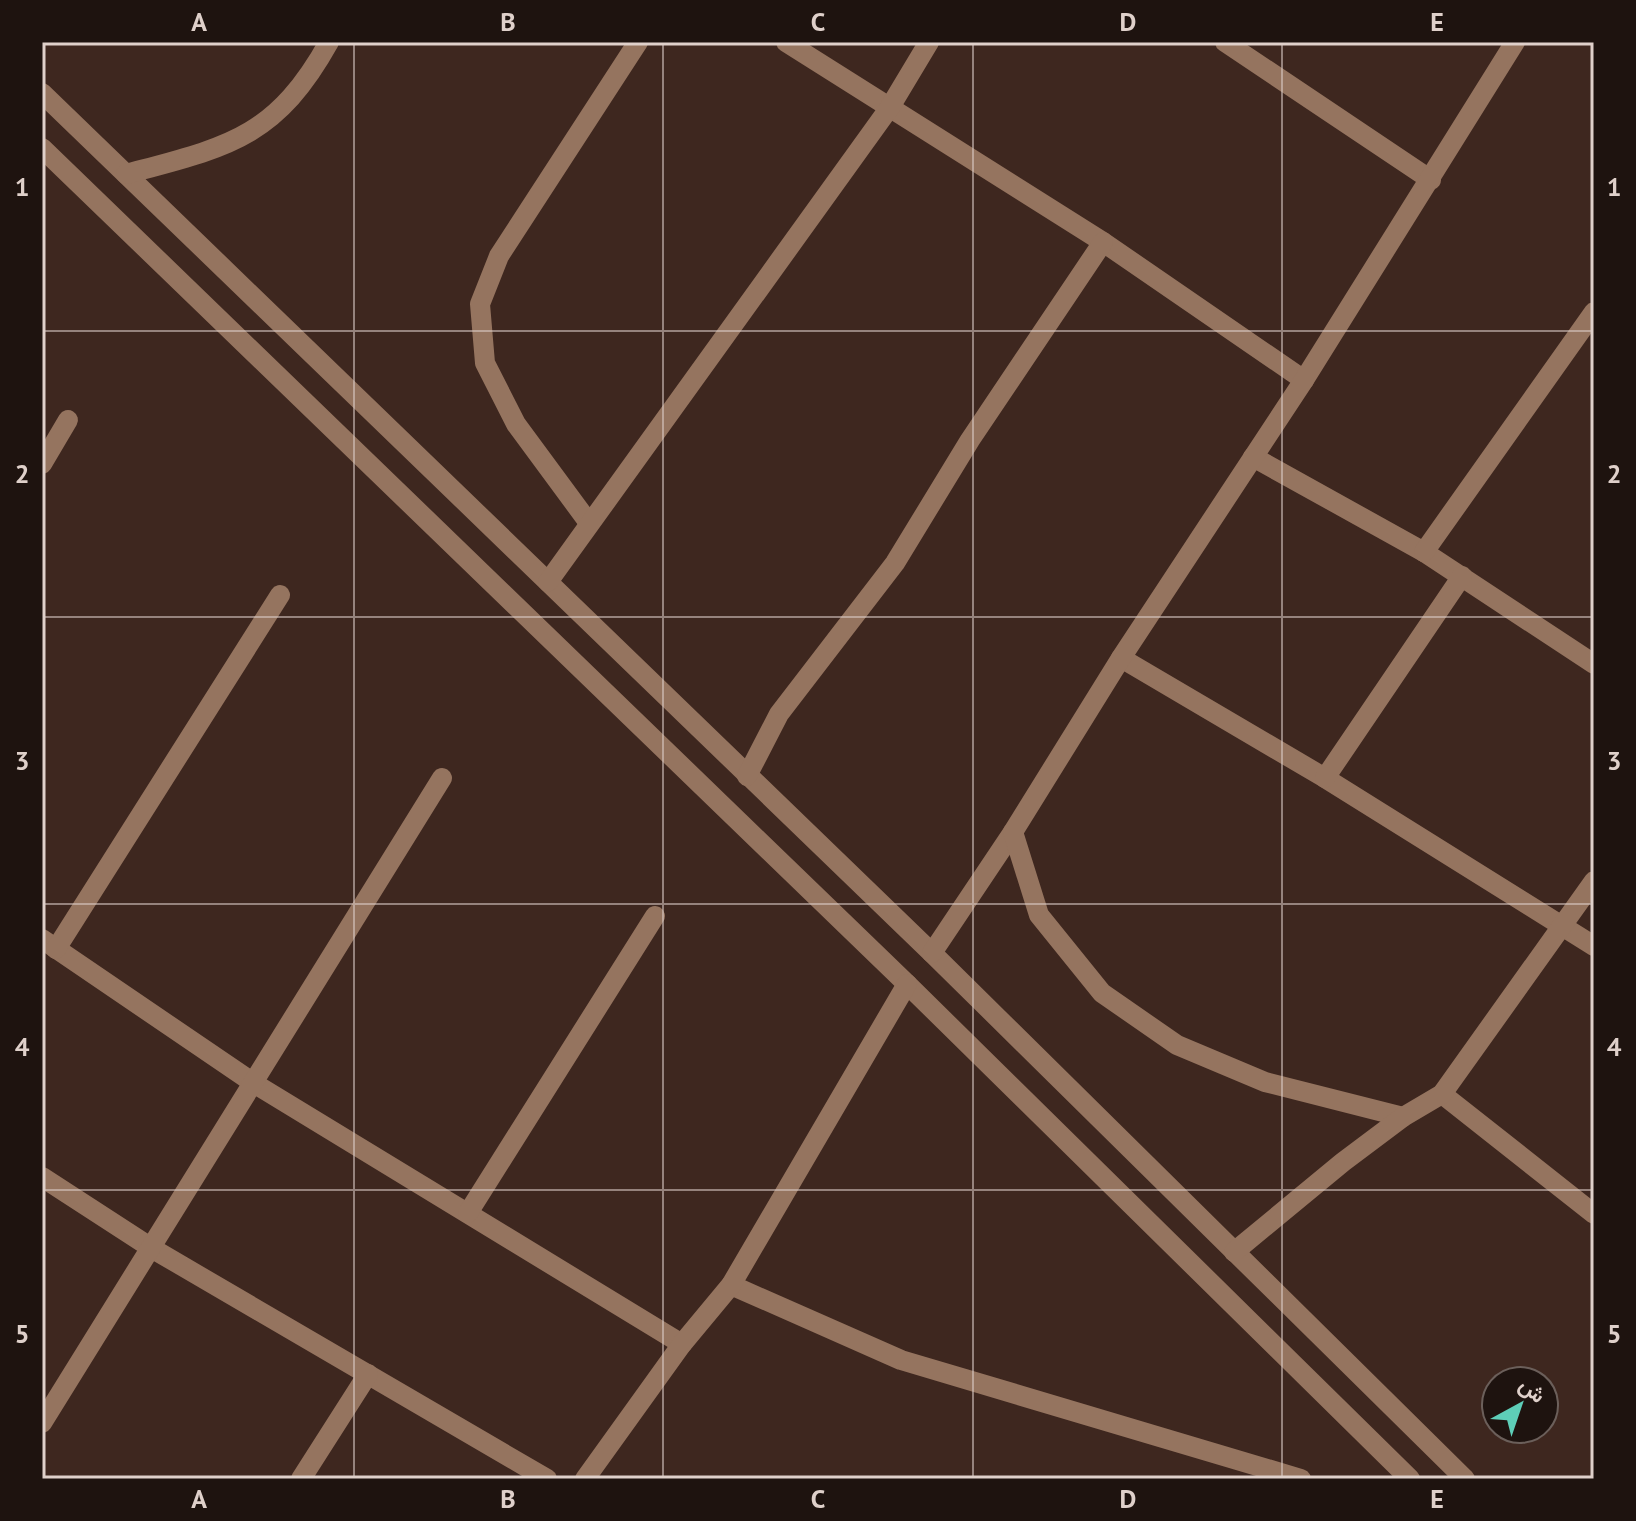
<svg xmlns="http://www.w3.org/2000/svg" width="1636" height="1521" font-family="'PT Sans',Vazirmatn,sans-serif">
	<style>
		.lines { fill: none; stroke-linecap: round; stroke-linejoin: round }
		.minor { stroke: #95745f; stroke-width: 20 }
		.grid { fill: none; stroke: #dfd0ca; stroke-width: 2; stroke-opacity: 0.55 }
		.neatline { fill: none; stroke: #dfd0ca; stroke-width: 3 }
		.grid-label { font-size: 26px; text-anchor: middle; font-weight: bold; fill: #dfd0ca }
	</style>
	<rect width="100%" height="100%" fill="#3e271f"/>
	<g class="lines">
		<!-- minor -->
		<g class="minor">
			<path d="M786 42 1103 242 1304 380"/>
			<path d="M1225 42 1431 180"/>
			<path d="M42 93 932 953 1465 1479"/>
			<path d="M42 148 907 984 1410 1479"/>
			<path d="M126 174C227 147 275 139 329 42"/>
			<path d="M1253 457 1424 552 1594 664"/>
			<path d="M42 464 68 420"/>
			<path d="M589 523 516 424 485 363 480 304 499 256 638 42"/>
			<path d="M1424 552 1594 312"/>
			<path d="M548 582 890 107 929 42"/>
			<path d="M1121 658 1325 778 1594 946"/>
			<path d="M747 776 779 714 895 563 970 440 1103 242"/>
			<path d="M1325 778 1462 576"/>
			<path d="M42 939 255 1084 682 1344"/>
			<path d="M56 949 280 595"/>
			<path d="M932 953 1013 832"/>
			<path d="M1442 1094 1594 1214"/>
			<path d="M1403 1117 1265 1082 1177 1045 1102 993 1039 915 1013 832 1121 658 1304 380 1515 42"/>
			<path d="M42 1177 153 1249 547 1479"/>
			<path d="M468 1213 655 916"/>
			<path d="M1234 1252 1343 1162 1403 1117 1442 1094 1594 881"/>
			<path d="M731 1285 901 1360 1301 1479"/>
			<path d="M42 1423 442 778"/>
			<path d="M301 1479 368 1374"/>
			<path d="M585 1479 682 1344 731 1285 907 984"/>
		</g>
	</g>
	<!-- grid -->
	<path class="grid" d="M354 42V1479M663 42V1479M973 42V1479M1282 42V1479M42 331H1594M42 617H1594M42 904H1594M42 1190H1594"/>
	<!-- border -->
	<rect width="1636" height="1521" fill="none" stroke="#1e130f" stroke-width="88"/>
	<!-- north arrow -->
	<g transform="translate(1520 1405) rotate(40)"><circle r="38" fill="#1e130f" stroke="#6b5f5a" stroke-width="2"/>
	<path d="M0-6L14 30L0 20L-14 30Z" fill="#5eceb8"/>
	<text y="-12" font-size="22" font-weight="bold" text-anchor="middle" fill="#dfd0ca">ش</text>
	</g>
	<rect x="44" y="44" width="1548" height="1433" class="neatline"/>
	<g class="grid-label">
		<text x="199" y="31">A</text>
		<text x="508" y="31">B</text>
		<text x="818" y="31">C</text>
		<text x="1128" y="31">D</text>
		<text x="1437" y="31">E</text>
		<text x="22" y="196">1</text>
		<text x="1614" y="196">1</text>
		<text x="22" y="483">2</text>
		<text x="1614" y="483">2</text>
		<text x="22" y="770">3</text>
		<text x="1614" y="770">3</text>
		<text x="22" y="1056">4</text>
		<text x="1614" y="1056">4</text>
		<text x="22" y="1343">5</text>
		<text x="1614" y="1343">5</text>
		<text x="199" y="1508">A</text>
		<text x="508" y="1508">B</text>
		<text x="818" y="1508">C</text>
		<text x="1128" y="1508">D</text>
		<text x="1437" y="1508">E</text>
	</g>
</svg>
